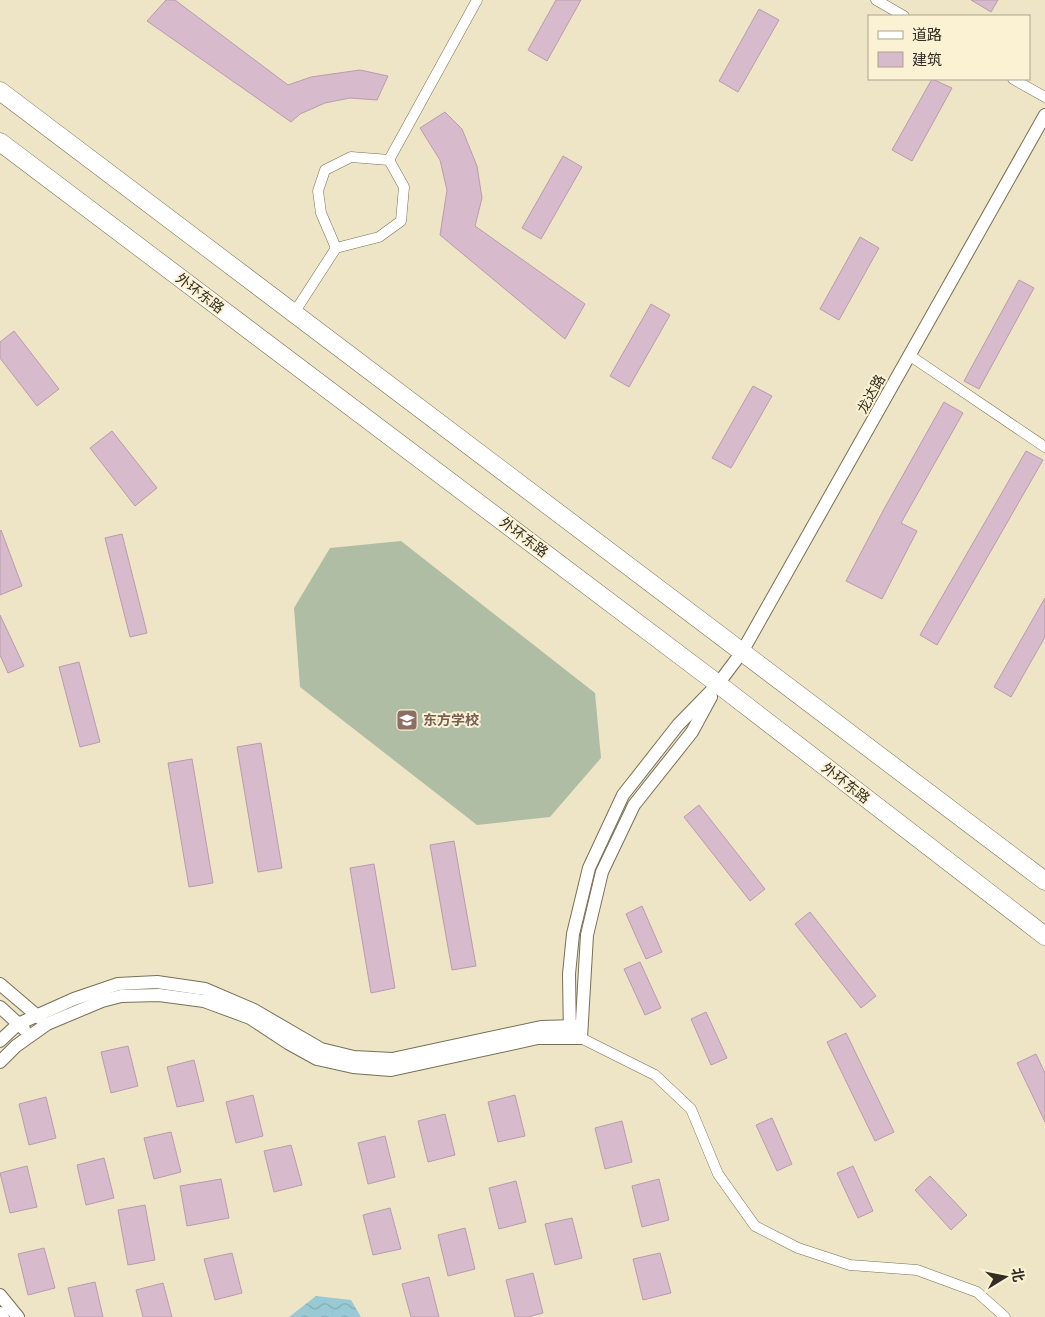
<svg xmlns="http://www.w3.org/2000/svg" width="1045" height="1317" font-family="'Asap Condensed','Noto Sans SC',sans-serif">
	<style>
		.pitch { fill: #b0bda5 }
		.water { fill: url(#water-waves) }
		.building { fill: #d7bacb; stroke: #b99cad }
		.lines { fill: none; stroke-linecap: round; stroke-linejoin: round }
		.minor-casing { stroke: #787055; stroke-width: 11 }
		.tertiary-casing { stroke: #787055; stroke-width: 14 }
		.trunk-casing { stroke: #787055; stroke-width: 19 }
		.minor { stroke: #fff; stroke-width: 10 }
		.tertiary { stroke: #fff; stroke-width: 12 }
		.trunk { stroke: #fff; stroke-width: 18 }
		.labels { text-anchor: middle; stroke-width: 4; stroke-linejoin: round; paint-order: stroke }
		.street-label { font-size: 14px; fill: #322e23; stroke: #fbf2d4 }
		.education-label { font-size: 14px; font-weight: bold; fill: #785e54; stroke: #fbf2d4; text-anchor: start }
	</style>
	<defs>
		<pattern id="water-waves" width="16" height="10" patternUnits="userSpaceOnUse" patternTransform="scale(1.25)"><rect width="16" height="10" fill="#98c9d4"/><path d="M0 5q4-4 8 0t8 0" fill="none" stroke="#83adb6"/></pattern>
	</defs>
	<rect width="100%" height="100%" fill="#eee5c7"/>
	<!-- pitch -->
	<path class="pitch" d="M401 541 595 693 601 758 550 817 477 825 300 687 294 608 330 548Z"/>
	<!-- water -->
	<path class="water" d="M316 1296 351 1300 361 1317H289Z"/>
	<!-- building -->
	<g class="building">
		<path d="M166 0H175L288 85 311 77 360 70 388 76 377 100 350 98 325 103 300 114 291 122 147 21Z"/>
		<path d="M556 0H581L547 61 528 50Z"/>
		<path d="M971 0H998L991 12Z"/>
		<path d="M759 9 779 20 738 92 719 81Z"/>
		<path d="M932 79 952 88 912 161 892 150Z"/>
		<path d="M445 112 462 129 477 166 482 198 475 226 585 304 565 339 440 235 447 190 440 160 420 128Z"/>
		<path d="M563 156 582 167 541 239 522 228Z"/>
		<path d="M860 237 879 248 839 320 820 309Z"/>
		<path d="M1019 280 1034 288 979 389 964 381Z"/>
		<path d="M651 304 670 315 629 387 610 376Z"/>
		<path d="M14 331 59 389 37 406 0 358V342Z"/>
		<path d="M753 386 772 396 731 468 712 458Z"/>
		<path d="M944 402 963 413 901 523 917 531 882 599 846 581 884 509Z"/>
		<path d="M112 431 157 488 135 506 90 448Z"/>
		<path d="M1026 451 1043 460 937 645 920 635Z"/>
		<path d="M1 530 22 586 0 595V531Z"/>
		<path d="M122 534 147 633 130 637 105 538Z"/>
		<path d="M1045 598V637L1011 697 994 687Z"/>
		<path d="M0 615 24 666 8 673 0 655Z"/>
		<path d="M79 662 100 742 80 747 59 667Z"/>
		<path d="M261 743 282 868 258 872 237 747Z"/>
		<path d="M192 759 213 883 189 887 168 763Z"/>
		<path d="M699 805 765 889 750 901 684 817Z"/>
		<path d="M454 841 476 966 452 970 430 845Z"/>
		<path d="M374 864 395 988 371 993 350 868Z"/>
		<path d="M642 906 662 952 646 959 626 914Z"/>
		<path d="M810 912 876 996 861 1008 795 924Z"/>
		<path d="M640 962 661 1008 645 1015 624 969Z"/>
		<path d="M706 1012 727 1058 711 1065 691 1019Z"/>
		<path d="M846 1033 894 1132 875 1141 827 1042Z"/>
		<path d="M128 1046 138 1086 111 1093 101 1052Z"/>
		<path d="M1036 1054 1045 1073V1122L1017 1063Z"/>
		<path d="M194 1060 204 1101 177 1107 167 1067Z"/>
		<path d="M253 1095 263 1136 236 1143 226 1102Z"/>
		<path d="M515 1095 525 1136 498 1142 488 1102Z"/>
		<path d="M46 1097 56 1138 29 1145 19 1104Z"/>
		<path d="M445 1114 455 1155 428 1162 418 1121Z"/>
		<path d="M772 1118 792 1164 777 1171 756 1125Z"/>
		<path d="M622 1121 632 1162 605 1169 595 1128Z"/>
		<path d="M171 1132 181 1172 154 1179 144 1138Z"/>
		<path d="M385 1136 395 1177 368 1184 358 1143Z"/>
		<path d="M291 1145 302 1185 274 1192 264 1151Z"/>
		<path d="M104 1158 114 1198 86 1205 77 1165Z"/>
		<path d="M27 1166 37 1207 10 1213 0 1173Z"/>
		<path d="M853 1166 873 1211 858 1218 837 1173Z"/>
		<path d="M930 1176 967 1215 951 1230 915 1190Z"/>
		<path d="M221 1179 229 1218 187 1226 180 1186Z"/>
		<path d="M659 1179 669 1220 642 1227 632 1186Z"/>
		<path d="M516 1181 526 1222 499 1229 489 1188Z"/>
		<path d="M145 1205 155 1260 128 1265 118 1210Z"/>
		<path d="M390 1208 401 1249 373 1255 363 1215Z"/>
		<path d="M572 1218 582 1258 555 1265 545 1224Z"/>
		<path d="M465 1228 475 1269 448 1276 438 1235Z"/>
		<path d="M44 1248 55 1288 28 1295 18 1254Z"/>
		<path d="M232 1253 242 1293 215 1300 204 1259Z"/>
		<path d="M660 1253 671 1293 643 1300 633 1259Z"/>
		<path d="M533 1273 543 1313 528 1317H515L506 1280Z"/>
		<path d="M429 1277 439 1317H411L402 1284Z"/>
		<path d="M95 1282 103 1317H75L68 1288Z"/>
		<path d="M163 1283 172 1317H143L136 1290Z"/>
	</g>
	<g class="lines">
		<!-- minor casing -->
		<g class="minor-casing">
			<g id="minor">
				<path d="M876 0 904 16"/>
				<path d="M1013 79 1045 97"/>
				<path d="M351 157 389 160 404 187 401 221 379 237 336 248 321 213 318 191 325 170Z"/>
				<path d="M389 160 477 0"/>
				<path d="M294 313 336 248"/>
				<path d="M909 355 1045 447"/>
				<path d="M581 1038 655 1075 691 1109 718 1174 755 1226 798 1248 850 1265 917 1270 977 1292 1005 1317"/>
			</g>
		</g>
		<!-- tertiary casing -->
		<g class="tertiary-casing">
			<g id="tertiary">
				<path d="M0 984 41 1019"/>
				<path d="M0 1007 24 1029"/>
				<path d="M570 1037 569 974 573 934 589 868 623 795 678 725 718 684 742 652 1045 115"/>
				<path d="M0 1041 18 1024 74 999 118 984 157 982 205 989 254 1010 321 1049 354 1057 392 1059 541 1027 576 1026"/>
				<path d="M0 1062 16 1046 47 1024 102 1001 121 996 159 995 204 1001 250 1018 288 1043 317 1059 353 1067 391 1070 538 1038H581L587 935 602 872 634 805 692 732 711 697"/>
				<path d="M0 1295 18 1317"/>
				<path d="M0 1313 3 1317"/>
			</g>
		</g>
		<!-- trunk casing -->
		<g class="trunk-casing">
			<g id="trunk">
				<path d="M0 91 1045 881"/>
				<path d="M0 142 718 684 1045 936"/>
			</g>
		</g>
		<!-- minor -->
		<use href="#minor" class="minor"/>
		<!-- tertiary -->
		<use href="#tertiary" class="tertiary"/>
		<!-- trunk -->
		<use href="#trunk" class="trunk"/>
	</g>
	<!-- icons -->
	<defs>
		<g id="school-square" transform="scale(1.125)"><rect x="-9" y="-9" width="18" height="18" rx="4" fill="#8d6e63" stroke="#fbf2d4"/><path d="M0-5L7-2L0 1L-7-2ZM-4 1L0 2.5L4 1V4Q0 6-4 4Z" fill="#fff"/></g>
	</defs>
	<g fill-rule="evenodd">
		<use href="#school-square" x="407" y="720"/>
	</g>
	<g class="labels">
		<!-- street labels -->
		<g class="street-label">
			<text transform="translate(200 293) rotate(37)" y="5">外环东路</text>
			<text transform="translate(871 394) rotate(-61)" y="5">龙达路</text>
			<text transform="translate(524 537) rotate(37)" y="5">外环东路</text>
			<text transform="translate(846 783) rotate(38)" y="5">外环东路</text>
		</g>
		<!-- education labels -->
		<g class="education-label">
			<text x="423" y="725">东方学校</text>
		</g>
	</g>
	<!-- legend -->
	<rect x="868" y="15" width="162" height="65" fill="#fbf2d4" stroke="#aba48d"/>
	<rect x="878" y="31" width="25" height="8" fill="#ffffff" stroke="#aba48d"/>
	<text x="912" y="40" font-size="15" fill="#322e23">道路</text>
	<rect x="878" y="52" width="25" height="15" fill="#d7bacb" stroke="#aba48d"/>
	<text x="912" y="65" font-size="15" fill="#322e23">建筑</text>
	<!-- north arrow -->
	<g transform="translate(1005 1277) rotate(80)" stroke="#fbf2d4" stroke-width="4" paint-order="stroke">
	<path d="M0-4L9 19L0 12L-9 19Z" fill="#322e23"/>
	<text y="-8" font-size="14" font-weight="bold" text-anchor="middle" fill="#322e23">北</text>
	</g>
</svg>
